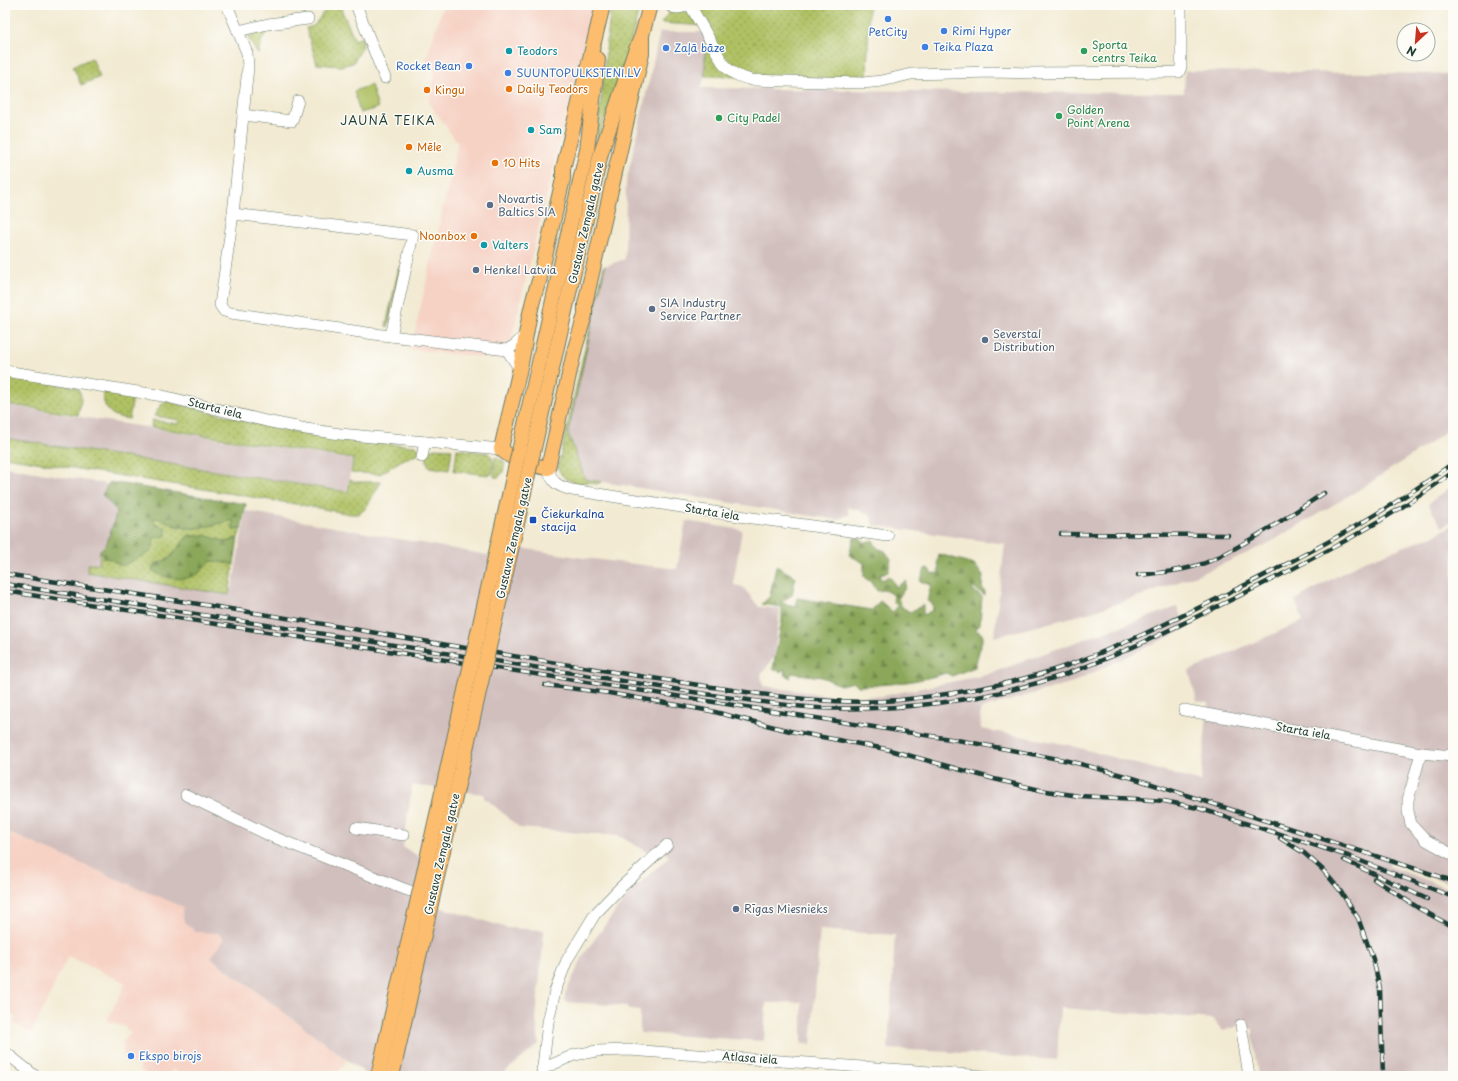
<svg xmlns="http://www.w3.org/2000/svg" width="1458" height="1081" font-family="'Playpen Sans',sans-serif">
	<style>
		.built { fill: #f6d2c4 }
		.industrial { fill: #d1bfbe }
		.grass { fill: url(#grass-dots); stroke: #677f4c }
		.forest { fill: url(#forest-firs); stroke: #557247 }
		.pitch { fill: #afc164; stroke: #677f4c }
		.lines { fill: none; stroke-linecap: round; stroke-linejoin: round }
		.minor-casing { stroke: #697a6b; stroke-width: 12 }
		.major-casing { stroke: #697a6b; stroke-width: 16 }
		.minor { stroke: #fff; stroke-width: 11 }
		.major { stroke: #fcbd6e; stroke-width: 14 }
		.rail-casing { stroke: #1f3d34; stroke-width: 4.5 }
		.rail { stroke: #fdfcf7; stroke-width: 3; stroke-dasharray: 9; stroke-linecap: butt }
		.major-bridge-casing { stroke: #697a6b; stroke-width: 16; stroke-linecap: butt }
		.major-bridge { stroke: #fcbd6e; stroke-width: 14 }
		.shop-dot { fill: #3f7fe0; stroke: #fdfcf7; stroke-width: 1.5 }
		.culture-dot { fill: #0f9aa8; stroke: #fdfcf7; stroke-width: 1.5 }
		.leisure-dot { fill: #2e9e5b; stroke: #fdfcf7; stroke-width: 1.5 }
		.food-dot { fill: #e8710a; stroke: #fdfcf7; stroke-width: 1.5 }
		.service-dot { fill: #5c6f8a; stroke: #fdfcf7; stroke-width: 1.5 }
		.transit-dot { fill: #1a4fb4; stroke: #fdfcf7; stroke-width: 1.5 }
		.labels { text-anchor: middle; stroke-width: 3; stroke-linejoin: round; paint-order: stroke }
		.shop-label { font-size: 11px; fill: #366cbe; stroke: #fdfcf7; text-anchor: start }
		.leisure-label { font-size: 11px; fill: #27864d; stroke: #fdfcf7; text-anchor: start }
		.culture-label { font-size: 11px; fill: #0d838f; stroke: #fdfcf7; text-anchor: start }
		.food-label { font-size: 11px; fill: #c56008; stroke: #fdfcf7; text-anchor: start }
		.service-label { font-size: 11px; fill: #4e5e75; stroke: #fdfcf7; text-anchor: start }
		.street-label { font-size: 11px; fill: #1f3d34; stroke: #fdfcf7 }
		.transit-label { font-size: 11px; fill: #164399; stroke: #fdfcf7; text-anchor: start }
		.neighbourhood-label { font-size: 12px; letter-spacing: 1px; fill: #1f3d34; stroke: #fdfcf7 }
	</style>
	<defs>
		<pattern id="grass-dots" width="8" height="8" patternUnits="userSpaceOnUse"><rect width="8" height="8" fill="#afc164"/><path d="M2 2h.1M6 6h.1" fill="none" stroke="#8e9e53" stroke-width="1.8" stroke-linecap="round"/></pattern>
		<pattern id="forest-firs" width="22" height="20" patternUnits="userSpaceOnUse"><rect width="22" height="20" fill="#8ba75a"/><path d="M5 1l3.5 6h-7zM16 11l3.5 6h-7z" fill="#71894b"/></pattern>
	</defs>
	<rect width="100%" height="100%" fill="#fdfcf7"/>
	<filter id="ink" filterUnits="userSpaceOnUse"><feTurbulence type="fractalNoise" baseFrequency=".025" numOctaves="2"/><feDisplacementMap in="SourceGraphic" scale="8" xChannelSelector="R" yChannelSelector="G"/><feConvolveMatrix kernelMatrix="1 2 1 2 8 2 1 2 1" color-interpolation-filters="sRGB"/></filter>
	<filter id="wash" filterUnits="userSpaceOnUse"><feTurbulence type="fractalNoise" baseFrequency=".012" numOctaves="4" result="noise"/><feDisplacementMap in="SourceGraphic" scale="16" xChannelSelector="R" yChannelSelector="G"/><feGaussianBlur stdDeviation="0.9" result="paint"/><feColorMatrix in="noise" values="0 0 0 0 0 0 0 0 0 0 0 0 0 0 0 0 0 1.4 0 .05"/><feComposite in="paint" operator="in"/></filter>
	<g filter="url(#wash)">
		<rect width="100%" height="100%" fill="#f2ead2"/>
		<!-- built -->
		<g class="built">
			<path d="M443 5H593L506 360 411 349 458 143 429 103 435 71 426 60Z"/>
			<path d="M5 831 184 907V922L196 932 218 933 224 939 211 958 347 1060 335 1076H183L173 1069 168 1076H148L140 1070V1065L138 1064 132 1063 124 1056 122 1043 131 1033 124 1026 107 1021 126 983 68 956 31 1034 14 1023 16 1017 6 1011 5 1012Z"/>
		</g>
		<!-- industrial -->
		<g class="industrial">
			<path d="M660 32H705V76L701 88 973 92 1184 93 1185 71 1453 74V425L1433 441 1365 486 1269 543 1214 568 1155 591 1088 613 994 637 1005 544 873 525 870 514 855 509 847 508 850 514 837 520 585 479 568 433 605 266 625 259 626 183Z"/>
			<path d="M5 405 352 460 347 491 5 438Z"/>
			<path d="M5 467 130 488 116 572 232 590 246 511 492 556 496 544 584 558 677 569 686 521 742 530 734 578V585L743 587 759 607 780 609 774 657 761 675 763 686 841 697 882 696 986 675 1062 647 1177 607 1187 628 1073 682 980 709 981 729 1069 745 1201 782 1208 703 1197 701 1189 671 1303 621 1295 600 1362 562 1433 536 1453 525V863L1451 865V873L1453 874V884L1390 863 1389 866 1453 890V1076H1258L1253 1039V1029L1241 1025 1223 1031 1213 1019 1060 1008 1057 1060 948 1052 888 1049 895 935 820 930 811 1044H802V1002L766 1003 764 1041 640 1033V1010L627 1009V1006L565 1002V994L584 954 628 894 669 857 660 846 651 854 619 836 520 828 490 802 484 798V794L412 785 403 847 443 871 436 906 507 928 544 930 536 1019 539 1044 505 1072 507 1076H369L211 958 224 939 218 933 196 932 184 922 182 913 183 907 5 831Z"/>
			<path d="M1453 485V521L1442 527 1428 504Z"/>
		</g>
		<!-- grass -->
		<g class="grass">
			<path d="M325 5H349L341 9 355 40 362 37 363 46 353 63 341 66 317 64 306 28 314 26 325 10Z"/>
			<path d="M611 5H640L627 57 596 144Z"/>
			<path d="M675 5H869L867 80 705 76V26L661 23Z"/>
			<path d="M271 27 262 39 258 54 248 38 250 33Z"/>
			<path d="M92 58 100 77 81 85 73 66Z"/>
			<path d="M604 266H605L568 433 585 479 602 482 596 484 588 482 573 485V481C565 480 560 475 558 467Z"/>
			<path d="M399 267H401L388 327 386 326Z"/>
			<path d="M5 376 75 387C85 393 80 405 78 415L5 404Z"/>
			<path d="M103 392 133 397 129 419C125 418 120 418 116 416 106 412 102 401 103 392Z"/>
			<path d="M166 401 285 430 346 440 415 446 419 449 418 454 402 460 380 474 351 473 353 459 151 427 152 420 179 424V420L154 416 161 405Z"/>
			<path d="M5 438 348 492 350 479 355 482H381L366 508 359 514H350L307 506 5 457Z"/>
			<path d="M434 448 452 449 449 470 429 467C425 460 426 451 434 448Z"/>
			<path d="M457 449 488 453C495 458 493 466 492 474L489 475 454 471Z"/>
			<path d="M495 457 505 462 503 472 499 477H494Z"/>
			<path d="M153 518C166 518 168 524 180 527 197 531 216 524 233 520V530L241 529 238 538 227 542 207 536H188L169 559 154 564 197 574 211 561 234 564 229 595 87 572 88 564H99L100 550 104 558 111 559 122 566 166 528 155 524Z"/>
		</g>
		<!-- forest -->
		<g class="forest">
			<path d="M110 482 246 504 241 529 233 530V520C216 524 197 531 180 527 169 524 166 518 153 518L155 524 166 528V536L154 538 152 551 122 566 111 559 104 558 100 550 107 543 117 511 102 495Z"/>
			<path d="M188 536H207L227 542 238 538 234 564 211 561C207 565 202 571 197 574 184 582 164 579 152 570L154 565 169 559Z"/>
			<path d="M854 538H860L863 543 873 540 877 548 885 551 891 559 888 572 879 576 882 580 889 576 894 582 896 587 906 581 905 588 898 599 902 607 910 612 923 605V615L933 610 932 603 927 601 931 585 920 581 925 569 928 568 932 574 939 573 938 561 939 554 974 564 983 576 982 588 985 592V596L973 587V590L982 597 980 625 974 629 980 632 983 636 975 667 952 676 946 673C918 682 888 685 858 686L854 682 840 685 822 677 791 673 790 678 784 674 785 669 780 672 773 668 782 621V607L762 604 770 596 776 566 794 576 795 579 792 595 781 602 790 606 797 605V598L872 610 880 601 893 612 898 606 893 602 894 595 884 590 877 591 873 584 864 577V563L849 555Z"/>
		</g>
		<!-- pitch -->
		<path class="pitch" d="M371 85 378 108 360 113 354 91Z"/>
	</g>
	<g filter="url(#ink)">
		<g class="lines">
			<!-- minor casing -->
			<g class="minor-casing">
				<g id="minor">
					<path d="M227 5 247 53 248 67 233 214 220 305 224 311 231 313 374 334 507 350 519 368"/>
					<path d="M356 5 385 78"/>
					<path d="M669 5C674 9 681 9 686 5"/>
					<path d="M690 5 724 65C732 74 740 77 752 80L863 83 882 81 911 74 993 72 1029 73 1179 72 1181 67V5"/>
					<path d="M238 31 268 24 308 19"/>
					<path d="M243 115 292 121 298 101"/>
					<path d="M233 214 413 235 391 336"/>
					<path d="M507 350 516 344 525 335"/>
					<path d="M5 371 163 396 266 421 306 429 340 434 501 449"/>
					<path d="M422 457 425 442"/>
					<path d="M548 468C552 483 557 486 572 490L752 518 888 536"/>
					<path d="M1184 710 1421 753 1453 756"/>
					<path d="M1421 753 1408 800V811L1411 824 1426 840 1453 855"/>
					<path d="M186 795 271 836 407 890 426 895"/>
					<path d="M356 828 404 835"/>
					<path d="M1241 1025 1249 1076"/>
					<path d="M5 1052 35 1076"/>
					<path d="M542 1069 574 1055 597 1051 629 1050 985 1076"/>
					<path d="M542 1075 548 1022 555 991 567 960 595 914 620 888 667 845"/>
				</g>
			</g>
			<!-- major casing -->
			<g class="major-casing">
				<g id="major">
					<path d="M603 5 569 144 563 169V179L540 278C531 302 527 328 523 353 517 385 508 417 501 449 515 462 530 465 548 468L575 348 585 315V304L642 54V35"/>
					<path d="M554 296 587 150 598 59"/>
					<path d="M568 298 601 153 634 54 642 35 650 5"/>
				</g>
			</g>
			<!-- minor -->
			<use href="#minor" class="minor"/>
			<!-- major -->
			<use href="#major" class="major"/>
			<!-- rail casing -->
			<g class="rail-casing">
				<g id="rail">
					<path d="M1061 534 1228 535"/>
					<path d="M5 574C133 594 261 613 388 635 453 646 518 657 583 667 631 675 678 682 726 689 783 698 842 705 900 700 955 694 1010 685 1063 667 1123 646 1180 617 1237 589 1312 552 1385 513 1453 463"/>
					<path d="M1138 575C1160 573 1181 571 1202 564 1217 559 1232 550 1246 542 1273 527 1298 510 1324 493"/>
					<path d="M5 584 725 697C757 701 788 706 819 708 902 711 985 701 1063 675 1124 654 1181 624 1239 596 1313 559 1386 522 1453 472"/>
					<path d="M5 591 963 741 1069 761 1133 778 1453 881"/>
					<path d="M545 685 609 693 711 711 790 731 886 749 994 779 1040 790 1079 796 1137 799 1164 801 1198 808 1348 856 1453 897"/>
					<path d="M1280 838 1304 853 1322 869 1339 889 1358 918 1373 959 1380 989 1383 1076"/>
					<path d="M1344 860 1427 899"/>
					<path d="M1374 879 1420 909 1453 927"/>
				</g>
			</g>
			<!-- rail -->
			<use href="#rail" class="rail"/>
			<!-- major-bridge casing -->
			<g class="major-bridge-casing">
				<g id="major-bridge">
					<path d="M378 1076 554 296"/>
					<path d="M392 1076 568 298"/>
				</g>
			</g>
			<!-- major-bridge -->
			<use href="#major-bridge" class="major-bridge"/>
		</g>
	</g>
	<!-- markers -->
	<g class="shop-dot">
		<circle cx="888" cy="19" r="4"/>
		<circle cx="944" cy="31" r="4"/>
		<circle cx="925" cy="47" r="4"/>
		<circle cx="666" cy="48" r="4"/>
		<circle cx="469" cy="66" r="4"/>
		<circle cx="508" cy="73" r="4"/>
		<circle cx="131" cy="1056" r="4"/>
	</g>
	<g class="culture-dot">
		<circle cx="509" cy="51" r="4"/>
		<circle cx="531" cy="130" r="4"/>
		<circle cx="409" cy="171" r="4"/>
		<circle cx="484" cy="245" r="4"/>
	</g>
	<g class="leisure-dot">
		<circle cx="1084" cy="51" r="4"/>
		<circle cx="1059" cy="116" r="4"/>
		<circle cx="719" cy="118" r="4"/>
	</g>
	<g class="food-dot">
		<circle cx="509" cy="89" r="4"/>
		<circle cx="427" cy="90" r="4"/>
		<circle cx="409" cy="147" r="4"/>
		<circle cx="495" cy="163" r="4"/>
		<circle cx="474" cy="236" r="4"/>
	</g>
	<g class="service-dot">
		<circle cx="490" cy="205" r="4"/>
		<circle cx="476" cy="270" r="4"/>
		<circle cx="652" cy="309" r="4"/>
		<circle cx="985" cy="340" r="4"/>
		<circle cx="736" cy="909" r="4"/>
	</g>
	<rect class="transit-dot" x="529" y="516" width="8" height="8" rx="2"/>
	<g class="labels">
		<!-- shop labels -->
		<g class="shop-label">
			<text x="952" y="35">Rimi Hyper</text>
			<text x="888" y="36" text-anchor="middle">PetCity</text>
			<text x="933" y="51">Teika Plaza</text>
			<text x="674" y="52">Zaļā bāze</text>
			<text x="461" y="70" text-anchor="end">Rocket Bean</text>
			<text x="516" y="77">SUUNTOPULKSTENI.LV</text>
			<text x="139" y="1060">Ekspo birojs</text>
		</g>
		<!-- leisure labels -->
		<g class="leisure-label">
			<text x="1092" y="49">Sporta<tspan x="1092" dy="13">centrs Teika</tspan></text>
			<text x="1067" y="114">Golden<tspan x="1067" dy="13">Point Arena</tspan></text>
			<text x="727" y="122">City Padel</text>
		</g>
		<!-- culture labels -->
		<g class="culture-label">
			<text x="517" y="55">Teodors</text>
			<text x="539" y="134">Sam</text>
			<text x="417" y="175">Ausma</text>
			<text x="492" y="249">Valters</text>
		</g>
		<!-- food labels -->
		<g class="food-label">
			<text x="517" y="93">Daily Teodors</text>
			<text x="435" y="94">Kingu</text>
			<text x="417" y="151">Mēle</text>
			<text x="503" y="167">10 Hits</text>
			<text x="466" y="240" text-anchor="end">Noonbox</text>
		</g>
		<!-- service labels -->
		<g class="service-label">
			<text x="498" y="203">Novartis<tspan x="498" dy="13">Baltics SIA</tspan></text>
			<text x="484" y="274">Henkel Latvia</text>
			<text x="660" y="307">SIA Industry<tspan x="660" dy="13">Service Partner</tspan></text>
			<text x="993" y="338">Severstal<tspan x="993" dy="13">Distribution</tspan></text>
			<text x="744" y="913">Rīgas Miesnieks</text>
		</g>
		<!-- street labels -->
		<g class="street-label">
			<text transform="translate(586 223) rotate(-77)" y="4">Gustava Zemgala gatve</text>
			<text transform="translate(215 408) rotate(14)" y="4">Starta iela</text>
			<text transform="translate(712 512) rotate(9)" y="4">Starta iela</text>
			<text transform="translate(514 538) rotate(-77)" y="4">Gustava Zemgala gatve</text>
			<text transform="translate(1303 731) rotate(10)" y="4">Starta iela</text>
			<text transform="translate(442 854) rotate(-77)" y="4">Gustava Zemgala gatve</text>
			<text transform="translate(750 1058) rotate(4)" y="4">Atlasa iela</text>
		</g>
		<!-- transit labels -->
		<g class="transit-label">
			<text x="541" y="518">Čiekurkalna<tspan x="541" dy="13">stacija</tspan></text>
		</g>
		<!-- neighbourhood labels -->
		<g class="neighbourhood-label">
			<text x="388" y="125">JAUNĀ TEIKA</text>
		</g>
	</g>
	<!-- margin -->
	<rect width="1458" height="1081" fill="none" stroke="#fdfcf7" stroke-width="20"/>
	<!-- north arrow -->
	<g transform="translate(1416 42) rotate(206)"><circle r="19" fill="#fdfcf7" stroke="#a4b0a9"/>
	<path d="M0-3L7 15L0 10L-7 15Z" fill="#c8321e"/>
	<text y="-6" font-size="11" font-weight="bold" text-anchor="middle" fill="#1f3d34">N</text>
	</g>
</svg>
